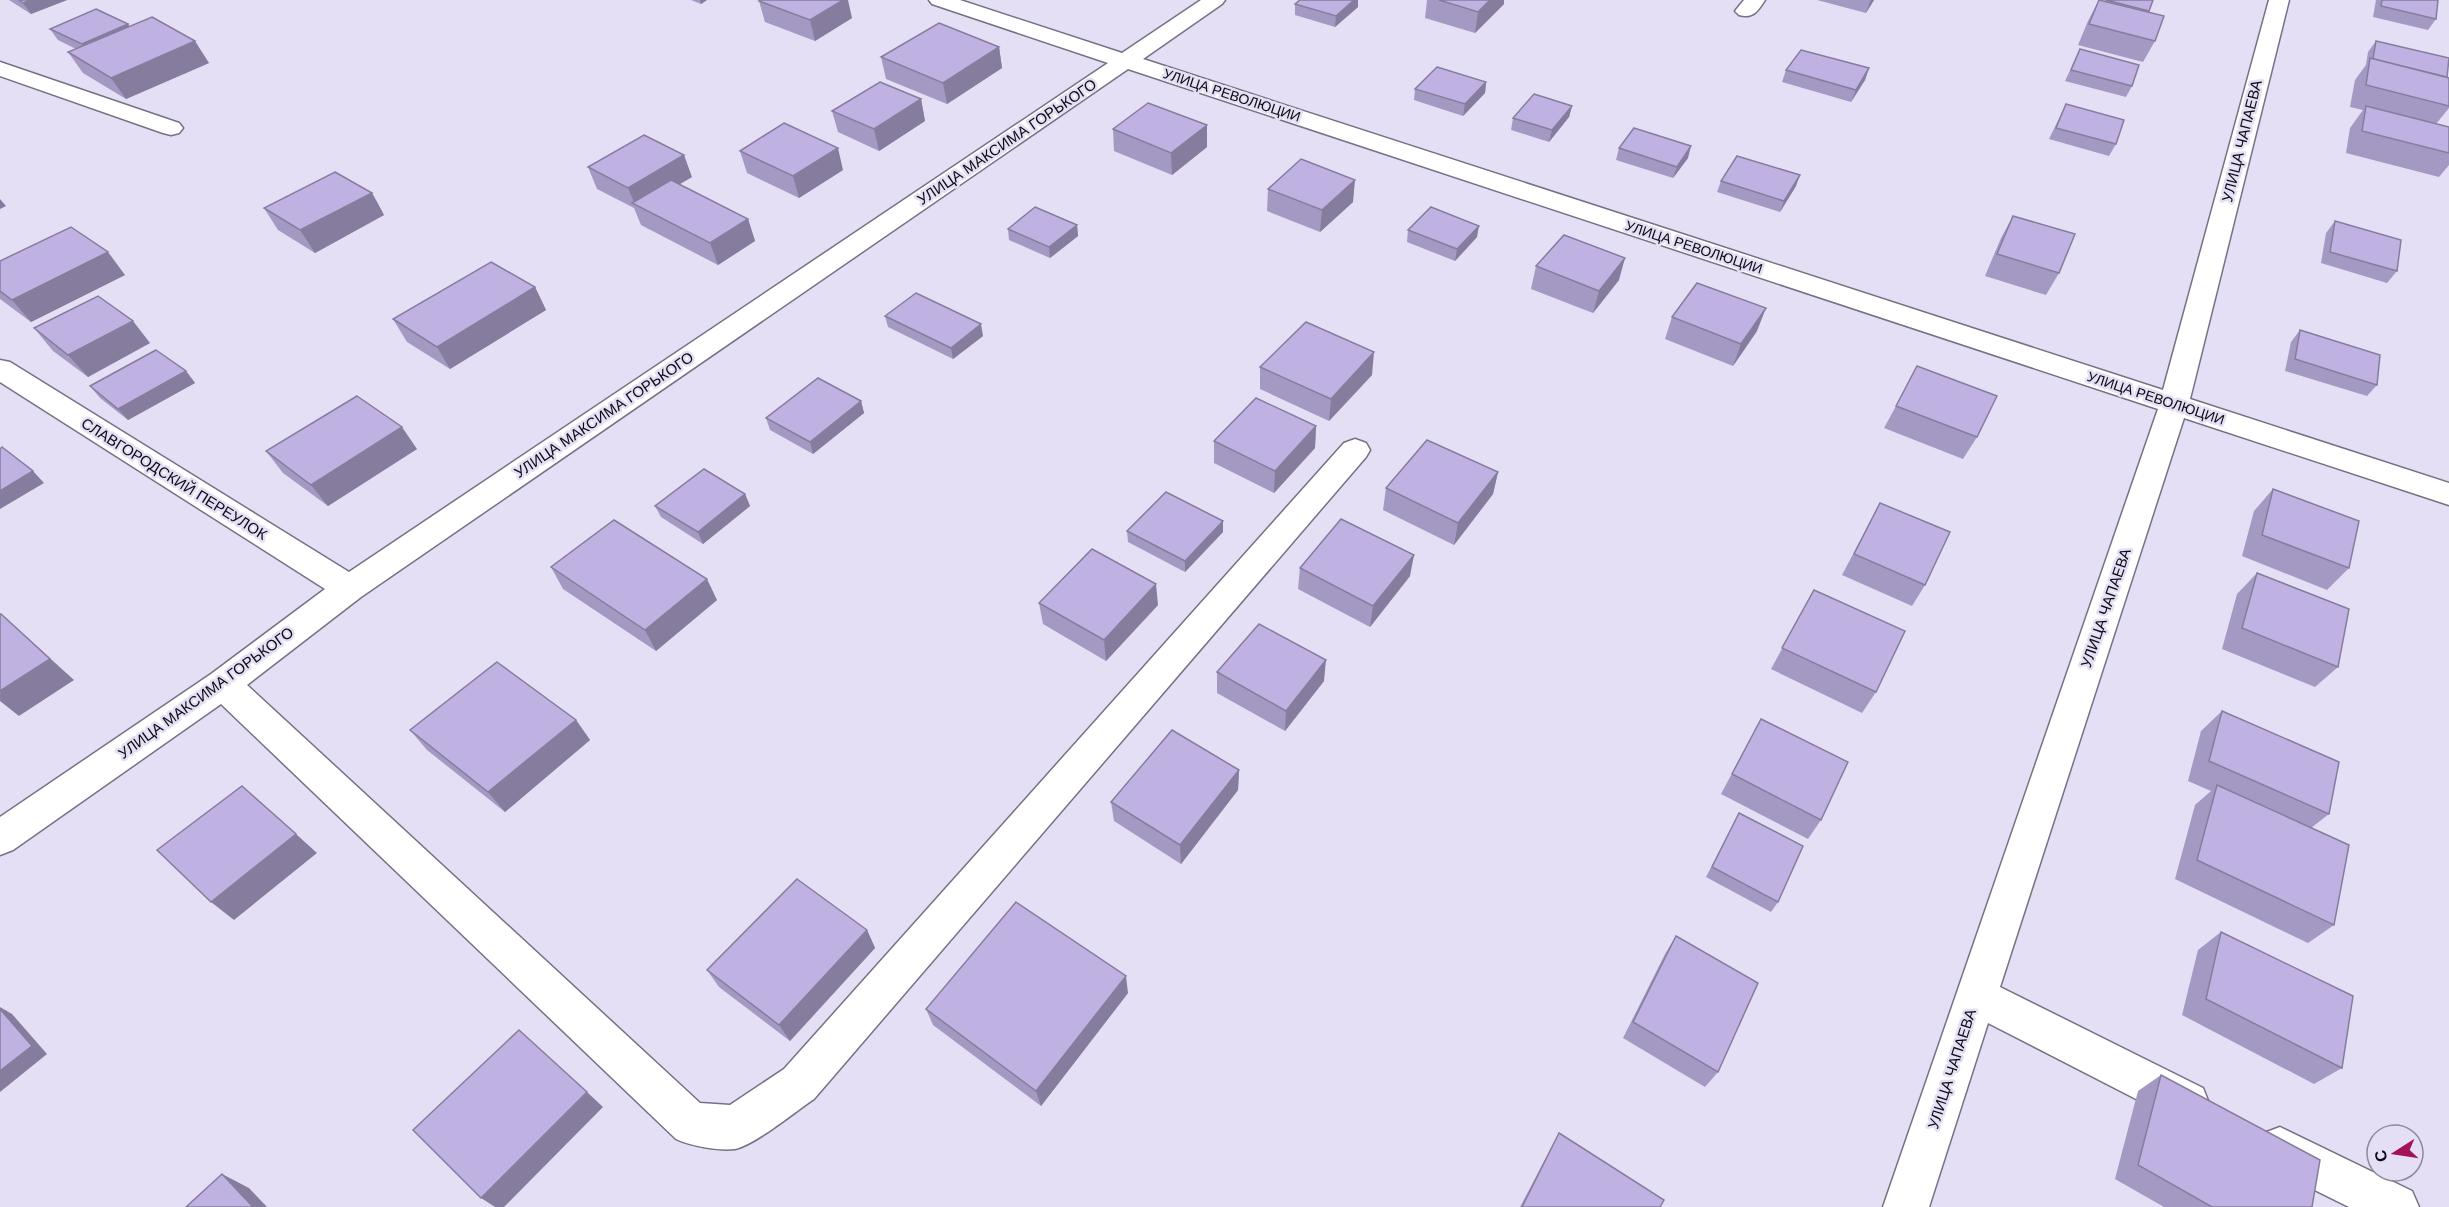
<svg xmlns="http://www.w3.org/2000/svg" width="2449" height="1207" font-family="Helvetica,sans-serif">
	<style>
		.lines { fill: none; stroke-linecap: round; stroke-linejoin: round }
		.minor-casing { stroke: #767184; stroke-width: 3 }
		.minor { fill: #fff; fill-rule: evenodd }
		.wall { fill: #a499c2 }
		.shaded-wall { fill: #867d9e }
		.building { fill: #bfb2e2; stroke: #867d9e; stroke-width: 1.5 }
		.labels { text-anchor: middle; stroke-width: 5; stroke-linejoin: round; paint-order: stroke }
		.far-street-label { font-size: 14px; fill: #0c0a11; stroke: #e5dff5 }
		.street-label { font-size: 15px; fill: #0c0a11; stroke: #e5dff5 }
	</style>
	<rect width="100%" height="100%" fill="#e5dff5"/>
	<g class="lines">
		<!-- minor casing -->
		<g class="minor-casing">
			<g id="minor">
				<path d="M929 0H960L1122 53 1201 0H1225L1222 4 1143 59 2163 390 2269 0H2289L2190 399 2449 483V505L2184 418 2000 987 2203 1088 2209 1103 2203 1118 2188 1124 2173 1118 1988 1023 1929 1207H1883L2158 409 1128 69 361 597 247 685 700 1103 730 1105 784 1069 1344 443 1355 439 1366 443 1370 450 1366 457 814 1099C796 1111 755 1145 735 1149 719 1151 691 1146 676 1139L221 704 13 850 0 855V817L211 674 325 589 0 382V360L10 362 349 572 1108 63 932 4Z"/>
				<path d="M1744 0H1765C1758 11 1753 19 1739 15L1735 11Z"/>
				<path d="M0 62 179 123 183 128 179 133 171 135 163 133 0 76Z"/>
				<path d="M2280 1127 2412 1191 2419 1207H2349L2264 1165 2258 1149 2264 1133Z"/>
			</g>
		</g>
		<!-- minor -->
		<use href="#minor" class="minor"/>
	</g>
	<!-- wall -->
	<g class="wall">
		<path d="M9 0H67L31 14Z"/>
		<path d="M691 0H707L701 4Z"/>
		<path d="M1300 0H1358V7L1335 27 1295 15V4Z"/>
		<path d="M1427 0H1504V4L1475 33 1425 18Z"/>
		<path d="M1817 0H1874L1866 13Z"/>
		<path d="M2099 0 2104 1 2105 0H2153L2149 12 2155 41 2143 62 2078 45 2088 21Z"/>
		<path d="M2376 0H2438L2436 19 2428 30 2373 17Z"/>
		<path d="M759 1 852 18 815 41 765 22Z"/>
		<path d="M128 24 129 27 209 63 126 99 83 73 68 52 76 49 58 40 50 29Z"/>
		<path d="M2376 41 2449 78V108L2436 124 2449 127V165L2439 177 2346 153 2350 128 2363 110 2350 107 2355 80 2366 65 2368 52Z"/>
		<path d="M999 47 1002 68 947 104 886 79 881 57Z"/>
		<path d="M2080 49 2132 86 2126 97 2065 81Z"/>
		<path d="M1869 68 1865 80 1851 102 1782 82 1786 70Z"/>
		<path d="M1486 82 1485 93 1463 116 1414 100 1415 89Z"/>
		<path d="M921 99 925 121 879 151 838 132 832 111Z"/>
		<path d="M2066 104 2116 144 2109 156 2049 139Z"/>
		<path d="M1572 106 1569 117 1549 142 1511 130 1513 118Z"/>
		<path d="M1113 129 1207 147 1172 175 1114 151Z"/>
		<path d="M1619 148 1688 158 1673 178 1616 160Z"/>
		<path d="M740 151 843 170 799 198 747 173Z"/>
		<path d="M588 167 692 177 679 184 748 219 755 241 718 265 641 225 634 208 597 189Z"/>
		<path d="M1721 181 1796 186 1780 212 1717 192Z"/>
		<path d="M1268 189 1353 202 1320 232 1267 211Z"/>
		<path d="M372 193 384 215 315 253 278 230 264 208Z"/>
		<path d="M2013 216 2059 273 2046 295 1985 276 2001 238Z"/>
		<path d="M2335 221 2397 271 2387 283 2321 263 2326 233Z"/>
		<path d="M1077 225 1078 236 1050 258 1009 240 1008 229Z"/>
		<path d="M1408 230 1477 237 1455 261 1407 242Z"/>
		<path d="M0 261 125 275 31 322 0 299Z"/>
		<path d="M1536 266 1619 280 1593 313 1531 289Z"/>
		<path d="M535 287 546 310 450 369 407 342 393 319Z"/>
		<path d="M885 316 983 336 953 359 888 327Z"/>
		<path d="M1672 317 1757 331 1733 366 1665 339Z"/>
		<path d="M34 328 150 343 88 377 53 351Z"/>
		<path d="M2300 330 2377 385 2367 396 2285 371 2291 342Z"/>
		<path d="M1260 367 1372 375 1329 421 1260 389Z"/>
		<path d="M186 371 195 383 128 420 100 398 90 386Z"/>
		<path d="M861 401 864 413 813 454 770 430 766 418Z"/>
		<path d="M1896 406 1977 437 1963 459 1884 428Z"/>
		<path d="M1316 426 1315 448 1274 493 1214 463V441Z"/>
		<path d="M417 449 328 506 283 473 266 451Z"/>
		<path d="M1498 472 1493 494 1454 545 1383 510 1386 488Z"/>
		<path d="M2273 489 2349 568 2327 590 2242 556 2254 511Z"/>
		<path d="M745 494 750 506 703 544 661 517 655 506Z"/>
		<path d="M1880 503 1925 585 1912 606 1842 575Z"/>
		<path d="M1223 521V532L1185 572 1128 542 1127 531Z"/>
		<path d="M551 567 717 600 656 651 563 589Z"/>
		<path d="M1300 568 1410 576 1370 627 1298 589Z"/>
		<path d="M2257 573 2338 667 2315 687 2222 649 2237 594Z"/>
		<path d="M1814 590 1876 692 1862 713 1771 669Z"/>
		<path d="M1039 603 1158 605 1106 661 1043 624Z"/>
		<path d="M1217 672 1324 681 1285 731 1217 693Z"/>
		<path d="M2222 711 2329 814 2311 828 2334 925 2308 943 2175 879 2195 805 2211 791 2188 781 2201 731Z"/>
		<path d="M1761 719 1821 820 1808 839 1721 794Z"/>
		<path d="M576 720 590 740 505 812 427 750 410 730Z"/>
		<path d="M1239 770 1238 790 1181 864 1114 821 1111 802Z"/>
		<path d="M1739 813 1778 902 1771 912 1706 877Z"/>
		<path d="M867 930 875 948 790 1041 719 987 707 970Z"/>
		<path d="M2221 932 2342 1068 2314 1084 2182 1015 2198 950Z"/>
		<path d="M1676 936 1718 1072 1705 1087 1623 1038 1665 954Z"/>
		<path d="M1128 993 1041 1106 933 1025 926 1009Z"/>
		<path d="M2161 1075 2312 1207H2164L2115 1179 2138 1091Z"/>
		<path d="M1559 1133 1660 1207H1520L1551 1148Z"/>
	</g>
	<!-- shaded-wall -->
	<g class="shaded-wall">
		<path d="M31 0H67L31 14 23 3Z"/>
		<path d="M700 0H707L701 4Z"/>
		<path d="M843 0H848L852 18 815 41 810 20Z"/>
		<path d="M1354 0H1358V7L1335 27 1336 16Z"/>
		<path d="M1490 0H1504V4L1475 33 1478 12Z"/>
		<path d="M1871 0H1874L1866 13 1870 2Z"/>
		<path d="M128 24 135 35 90 55 82 44Z"/>
		<path d="M195 41 209 63 126 99 111 78Z"/>
		<path d="M999 47 1002 68 947 104 943 83Z"/>
		<path d="M1869 68 1865 80 1851 102 1856 90Z"/>
		<path d="M1486 82 1485 93 1463 116 1465 104Z"/>
		<path d="M921 99 925 121 879 151 874 129Z"/>
		<path d="M1572 106 1569 117 1549 142 1552 130Z"/>
		<path d="M1207 125V147L1172 175 1171 153Z"/>
		<path d="M1691 146 1688 158 1673 178 1677 167Z"/>
		<path d="M838 148 843 170 799 198 793 176Z"/>
		<path d="M684 155 692 177 641 207 635 204 628 188Z"/>
		<path d="M1800 175 1796 186 1780 212 1784 201Z"/>
		<path d="M1355 180 1353 202 1320 232 1322 210Z"/>
		<path d="M372 193 384 215 315 253 300 230Z"/>
		<path d="M0 199 6 206 0 209Z"/>
		<path d="M748 219 755 241 718 265 710 243Z"/>
		<path d="M1077 225 1078 236 1050 258 1049 247Z"/>
		<path d="M1479 226 1477 237 1455 261 1457 249Z"/>
		<path d="M108 252 125 275 31 322 12 300Z"/>
		<path d="M1625 258 1619 280 1593 313 1599 291Z"/>
		<path d="M535 287 546 310 450 369 437 347Z"/>
		<path d="M1766 308 1757 331 1733 366 1741 344Z"/>
		<path d="M133 321 150 343 88 377 68 355Z"/>
		<path d="M981 324 983 336 953 359 951 348Z"/>
		<path d="M1374 352 1372 375 1329 421 1331 399Z"/>
		<path d="M186 371 195 383 128 420 118 409Z"/>
		<path d="M861 401 864 413 813 454 810 442Z"/>
		<path d="M1316 426 1315 448 1274 493 1275 471Z"/>
		<path d="M402 427 417 449 328 506 311 485Z"/>
		<path d="M33 471 44 483 0 509V491Z"/>
		<path d="M1498 472 1493 494 1454 545 1458 523Z"/>
		<path d="M745 494 750 506 703 544 698 532Z"/>
		<path d="M1223 521V532L1185 572V561Z"/>
		<path d="M1414 555 1410 576 1370 627 1373 606Z"/>
		<path d="M707 579 717 600 656 651 645 630Z"/>
		<path d="M1156 584 1158 605 1106 661 1104 640Z"/>
		<path d="M1 614 74 680 19 716 0 701Z"/>
		<path d="M1326 660 1324 681 1285 731 1286 711Z"/>
		<path d="M576 720 590 740 505 812 488 792Z"/>
		<path d="M1239 770 1238 790 1181 864 1180 845Z"/>
		<path d="M296 834 317 853 234 920 211 902Z"/>
		<path d="M867 930 875 948 790 1041 779 1025Z"/>
		<path d="M1126 976 1128 993 1041 1106 1036 1091Z"/>
		<path d="M0 1007 12 1014 47 1054 0 1092Z"/>
		<path d="M587 1092 603 1107 504 1207H495L481 1198Z"/>
		<path d="M222 1174 249 1188 267 1207H253Z"/>
	</g>
	<!-- building -->
	<g class="building">
		<path d="M19 0H31L23 3Z"/>
		<path d="M761 0H843L810 20 759 1Z"/>
		<path d="M1300 0H1354L1336 16 1295 4Z"/>
		<path d="M1439 0H1490L1478 12Z"/>
		<path d="M2099 0 2164 16 2155 41 2089 24Z"/>
		<path d="M2106 0H2153L2149 11Z"/>
		<path d="M2382 0H2438L2436 19 2381 6Z"/>
		<path d="M96 9 128 24 82 44 50 29Z"/>
		<path d="M152 17 195 41 111 78 68 52Z"/>
		<path d="M939 23 999 47 943 83 881 57Z"/>
		<path d="M2376 41 2449 58 2447 77 2373 59Z"/>
		<path d="M2080 49 2139 65 2132 86 2071 70Z"/>
		<path d="M1801 50 1869 68 1856 90 1786 70Z"/>
		<path d="M2370 58 2449 78V106L2366 85Z"/>
		<path d="M1437 67 1486 82 1465 104 1415 89Z"/>
		<path d="M880 82 921 99 874 129 832 111Z"/>
		<path d="M1534 94 1572 106 1552 130 1513 118Z"/>
		<path d="M1148 103 1207 125 1171 153 1113 129Z"/>
		<path d="M2066 104 2124 120 2116 144 2056 128Z"/>
		<path d="M2366 106 2449 127V153L2362 131Z"/>
		<path d="M784 123 838 148 793 176 740 151Z"/>
		<path d="M1634 128 1691 146 1677 167 1619 148Z"/>
		<path d="M644 135 684 155 628 188 588 167Z"/>
		<path d="M1737 156 1800 175 1784 201 1721 181Z"/>
		<path d="M1301 159 1355 180 1322 210 1268 189Z"/>
		<path d="M335 172 372 193 300 230 264 208Z"/>
		<path d="M671 180 748 219 710 243 632 203Z"/>
		<path d="M1035 207 1077 225 1049 247 1008 229Z"/>
		<path d="M1431 207 1479 226 1457 249 1408 230Z"/>
		<path d="M2013 216 2075 234 2059 273 1997 254Z"/>
		<path d="M2335 221 2401 240 2397 271 2330 252Z"/>
		<path d="M71 227 108 252 12 300 0 291V261Z"/>
		<path d="M1564 235 1625 258 1599 291 1536 266Z"/>
		<path d="M491 262 535 287 437 347 393 319Z"/>
		<path d="M1697 283 1766 308 1741 344 1672 317Z"/>
		<path d="M916 293 981 324 951 348 885 316Z"/>
		<path d="M98 296 133 321 68 355 34 328Z"/>
		<path d="M1306 322 1374 352 1331 399 1260 367Z"/>
		<path d="M2300 330 2380 355 2377 385 2295 359Z"/>
		<path d="M156 350 186 371 118 409 90 386Z"/>
		<path d="M1917 366 1997 396 1977 437 1896 406Z"/>
		<path d="M818 378 861 401 810 442 766 418Z"/>
		<path d="M357 396 402 427 311 485 266 451Z"/>
		<path d="M1256 398 1316 426 1275 471 1214 441Z"/>
		<path d="M1427 440 1498 472 1458 523 1386 488Z"/>
		<path d="M2 447 33 471 0 491V449Z"/>
		<path d="M704 469 745 494 698 532 655 506Z"/>
		<path d="M2273 489 2359 521 2349 568 2262 535Z"/>
		<path d="M1166 492 1223 521 1185 561 1127 531Z"/>
		<path d="M1880 503 1950 532 1925 585 1854 554Z"/>
		<path d="M1341 519 1414 555 1373 606 1300 568Z"/>
		<path d="M614 520 707 579 645 630 551 567Z"/>
		<path d="M1092 549 1156 584 1104 640 1039 603Z"/>
		<path d="M2257 573 2349 609 2338 667 2242 628Z"/>
		<path d="M1814 590 1905 631 1876 692 1782 648Z"/>
		<path d="M0 614H1L50 659 0 691Z"/>
		<path d="M1259 624 1326 660 1286 711 1217 672Z"/>
		<path d="M497 662 576 720 488 792 410 730Z"/>
		<path d="M2222 711 2339 762 2329 814 2209 761Z"/>
		<path d="M1761 719 1848 762 1821 820 1732 774Z"/>
		<path d="M1172 730 1239 770 1180 845 1111 802Z"/>
		<path d="M2217 785 2349 845 2334 925 2197 860Z"/>
		<path d="M242 786 296 834 211 902 157 850Z"/>
		<path d="M1739 813 1803 846 1778 902 1712 867Z"/>
		<path d="M797 879 867 930 779 1025 707 970Z"/>
		<path d="M1016 902 1126 976 1036 1091 926 1009Z"/>
		<path d="M2221 932 2353 996 2342 1068 2206 999Z"/>
		<path d="M1676 936 1758 983 1718 1072 1633 1022Z"/>
		<path d="M0 1009 32 1046 0 1071Z"/>
		<path d="M519 1030 587 1092 481 1198 413 1130Z"/>
		<path d="M2161 1075 2320 1160 2312 1207H2212L2138 1165Z"/>
		<path d="M1559 1133 1664 1200 1660 1207H1522Z"/>
		<path d="M222 1174 253 1207H186Z"/>
	</g>
	<g class="labels">
		<!-- far-street labels -->
		<g class="far-street-label">
			<text transform="translate(1232 95) rotate(18)" y="5">УЛИЦА РЕВОЛЮЦИИ</text>
			<text transform="translate(1694 247) rotate(18)" y="5">УЛИЦА РЕВОЛЮЦИИ</text>
			<text transform="translate(2156 398) rotate(18)" y="5">УЛИЦА РЕВОЛЮЦИИ</text>
		</g>
		<!-- street labels -->
		<g class="street-label">
			<text transform="translate(2242 141) rotate(-76)" y="5">УЛИЦА ЧАПАЕВА</text>
			<text transform="translate(1007 142) rotate(-34)" y="5">УЛИЦА МАКСИМА ГОРЬКОГО</text>
			<text transform="translate(604 415) rotate(-34)" y="5">УЛИЦА МАКСИМА ГОРЬКОГО</text>
			<text transform="translate(174 479) rotate(32)" y="5">СЛАВГОРОДСКИЙ ПЕРЕУЛОК</text>
			<text transform="translate(2106 608) rotate(-71)" y="5">УЛИЦА ЧАПАЕВА</text>
			<text transform="translate(206 693) rotate(-36)" y="5">УЛИЦА МАКСИМА ГОРЬКОГО</text>
			<text transform="translate(1952 1069) rotate(-72)" y="5">УЛИЦА ЧАПАЕВА</text>
		</g>
	</g>
	<!-- north arrow -->
	<g transform="translate(2395 1153) rotate(258)"><circle r="28" fill="#e5dff5" stroke="#8e8a9a" stroke-width="1.5"/>
	<path d="M0-4.5L10 22L0 15L-10 22Z" fill="#a31256"/>
	<text y="-9" font-size="16" font-weight="bold" text-anchor="middle" fill="#0c0a11">С</text>
	</g>
</svg>
